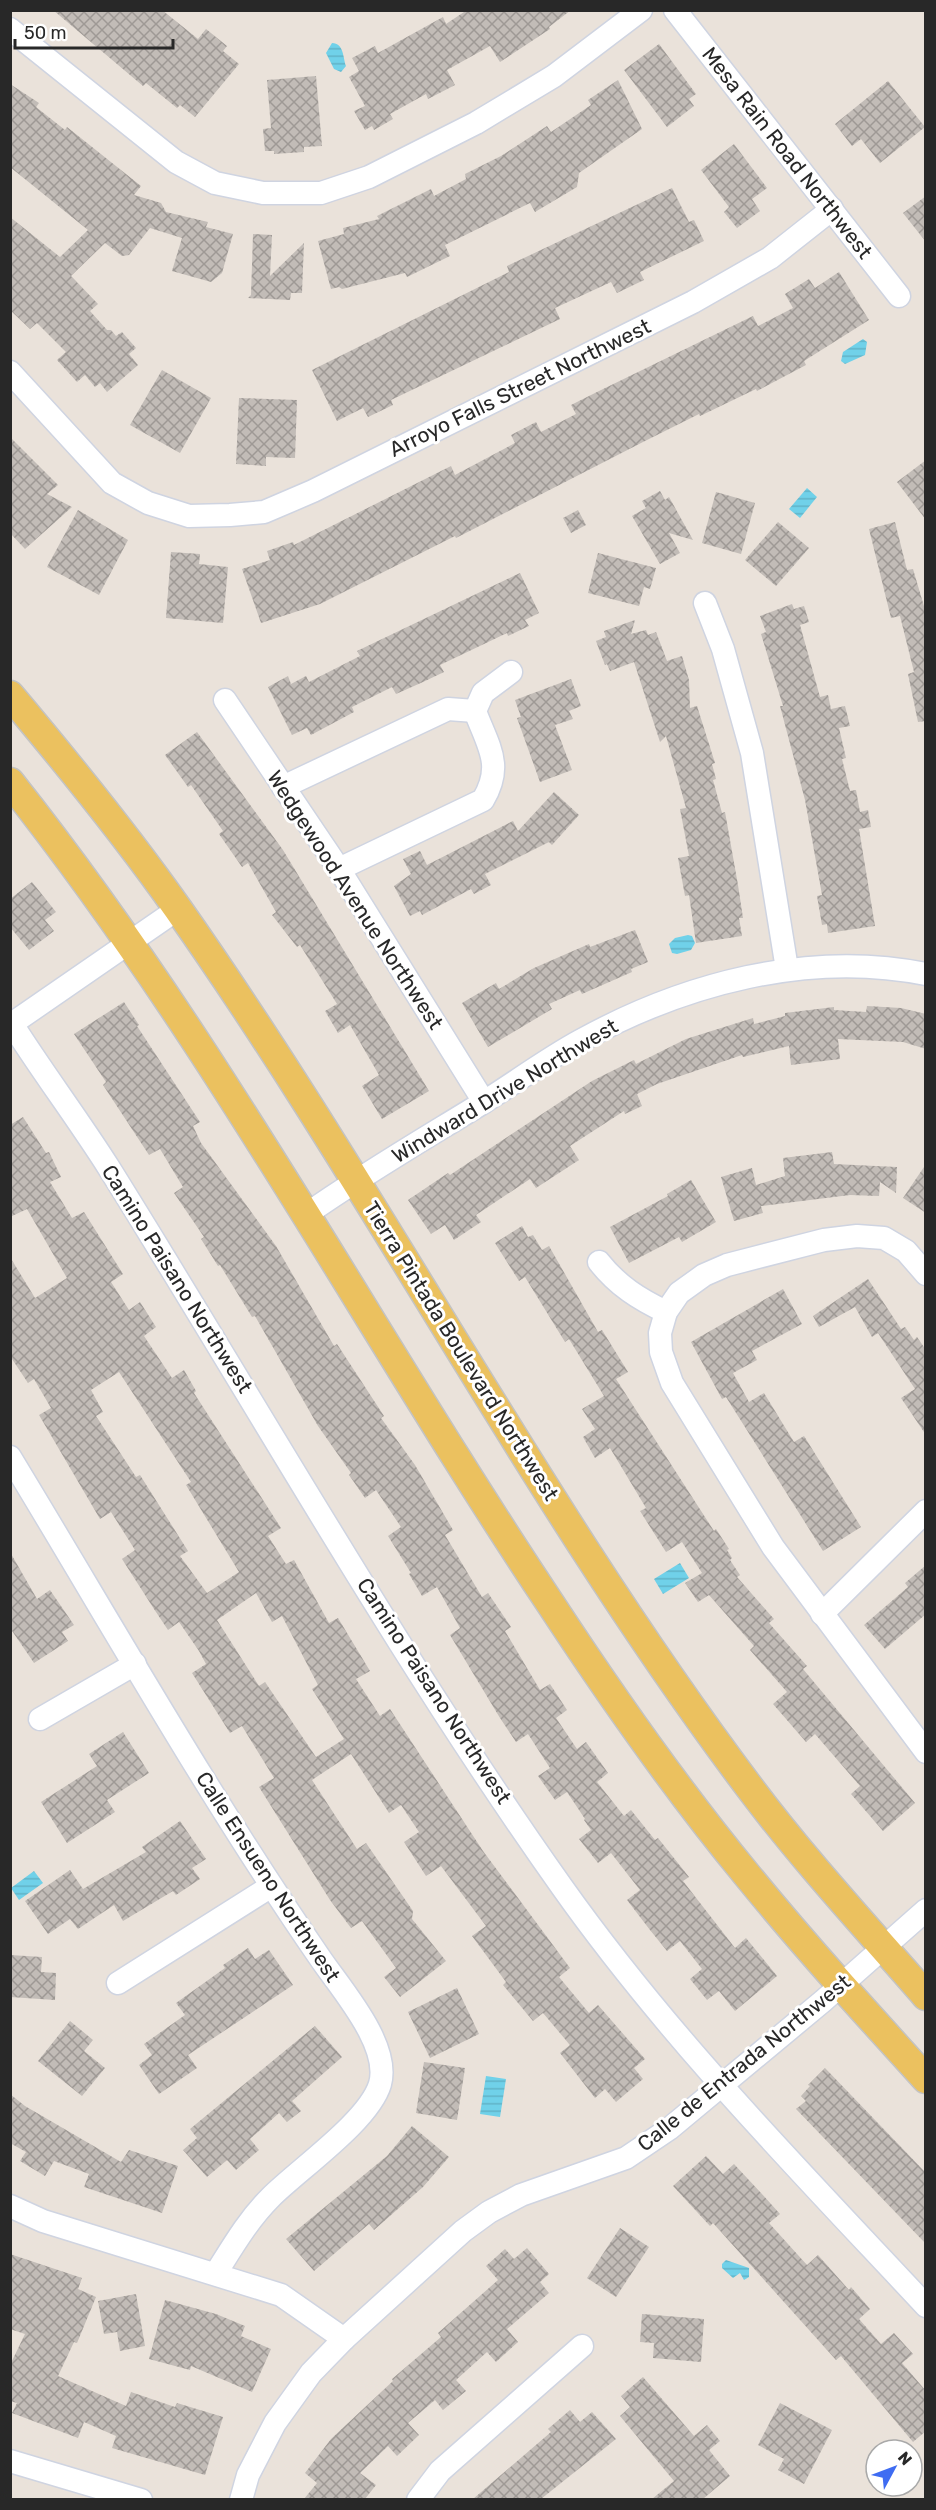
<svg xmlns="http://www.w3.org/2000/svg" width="936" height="2510" font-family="Rubik,sans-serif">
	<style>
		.water { fill: url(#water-rules) }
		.building { fill: url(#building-cross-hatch); fill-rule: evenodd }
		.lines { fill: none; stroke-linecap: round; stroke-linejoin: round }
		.minor-casing { stroke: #cfd4e1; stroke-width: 25 }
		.major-casing { stroke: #c3c3c3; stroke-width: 31 }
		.minor { stroke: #fff; stroke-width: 22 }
		.major { stroke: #ebc15f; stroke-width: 28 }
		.labels { text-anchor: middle; stroke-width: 6; stroke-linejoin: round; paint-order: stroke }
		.street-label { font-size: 21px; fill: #282828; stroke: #fff }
	</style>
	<defs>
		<pattern id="water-rules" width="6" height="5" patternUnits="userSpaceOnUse" patternTransform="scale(1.5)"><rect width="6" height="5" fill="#70d1e9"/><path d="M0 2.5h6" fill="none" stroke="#61b3c8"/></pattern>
		<pattern id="building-cross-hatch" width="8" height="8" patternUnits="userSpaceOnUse" patternTransform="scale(1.5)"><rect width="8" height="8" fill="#c2bcb7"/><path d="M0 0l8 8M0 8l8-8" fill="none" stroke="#9e9995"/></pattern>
	</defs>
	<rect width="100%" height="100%" fill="#eae2da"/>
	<!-- water -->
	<g class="water">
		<path d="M332 43C344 43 343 58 346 66L341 72 334 69 326 53Z"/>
		<path d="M863 339 867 342 865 355 845 364 841 361 843 352Z"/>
		<path d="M807 488 817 497 800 518 789 509Z"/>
		<path d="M688 935 692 936 695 943 691 950 677 954 672 953 669 944 675 938Z"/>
		<path d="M680 1563 689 1578 663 1594 654 1579Z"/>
		<path d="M34 1871 43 1883 19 1900 11 1888Z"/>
		<path d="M486 2076 506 2079 500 2117 480 2114Z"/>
		<path d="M726 2260 749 2268V2277L744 2280 740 2273 733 2278 722 2268V2264Z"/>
	</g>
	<!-- building -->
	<g class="building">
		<path d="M53 10H162L198 39 206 29 227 46 223 51 239 64 195 117 180 105 177 108 146 83 143 86Z"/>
		<path d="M467 10H571L549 27 550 29 500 62 490 46 447 70 455 85 428 99 426 94 390 114 393 119 374 130 372 126 365 130 354 111 365 106 349 77 359 71 352 58 375 46 378 53 443 17 446 24Z"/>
		<path d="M659 44 696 94 689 99 694 106 667 127 624 70Z"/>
		<path d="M316 76 322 146 304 147V152L274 154V151H265L263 129 271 128 267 80Z"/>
		<path d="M618 80 642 129 579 173 577 187 535 212 530 203 445 245 450 256 407 277 405 273 342 289 339 287 331 289 318 241 344 234 343 228 379 219 377 216 431 189 434 196 466 179 465 174 501 156 547 126 551 132 591 105 588 100Z"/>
		<path d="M888 81 925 127 880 163 861 139 852 146 835 124Z"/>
		<path d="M10 84 39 103 36 107 65 130 67 127 141 186 134 195 161 203 166 212 208 222 206 227 233 234 222 273 211 282 172 271 182 238 150 228 129 255 122 256 105 243 71 276 98 304 90 311 107 330H111L116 336 122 332 136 348 129 354 138 365 107 392 100 383 95 387 85 375 77 382 57 360 66 352 37 323 30 329 10 310V217L60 257 88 230 10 167Z"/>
		<path d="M734 144 767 188 752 199 760 211 737 228 724 212 729 207 701 170Z"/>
		<path d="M672 188 689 222 694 220 704 241 640 272 644 280 617 293 611 282 555 308 560 319 391 400 393 405 368 417 363 408 337 421 312 370 509 272 507 266Z"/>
		<path d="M926 196V242L903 213Z"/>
		<path d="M253 234 272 235 270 276 304 243 302 293H291L290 300 248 298 251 295Z"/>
		<path d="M839 272 869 320 804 361 806 365 757 391 756 389 700 416 699 414 643 442 456 538 455 536 320 604 261 623 242 569 270 560 267 551 293 542 294 545 451 466 455 475 515 443 511 435 536 422 541 432 576 414 571 405 597 392 753 316 758 326 793 308 785 294 809 279 815 288Z"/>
		<path d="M162 370 211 398 180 453 130 425Z"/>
		<path d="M239 398 297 400 295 458 266 457V466L236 464Z"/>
		<path d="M10 437 58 485 47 494 72 507 25 549 10 533Z"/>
		<path d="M926 460V520L897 482Z"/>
		<path d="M660 491 665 500 669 497 693 540 669 533 680 553 660 564 632 516 646 508 642 501Z"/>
		<path d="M716 492 755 503 741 554 702 543Z"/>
		<path d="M78 510 128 540 99 595 47 567Z"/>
		<path d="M578 510 586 525 571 533 563 518Z"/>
		<path d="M778 522 809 548 776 586 745 560Z"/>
		<path d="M895 522 907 570 913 569 926 613V721L918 722 908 674 914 672 900 616 891 618 869 529Z"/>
		<path d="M171 552 200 554 199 564 228 567 223 623 166 618Z"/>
		<path d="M598 553 656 568 650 589 644 587 639 606 588 593Z"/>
		<path d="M520 573 539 613 525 620 529 626 508 636 507 633 440 665 444 672 423 682 396 694 392 687 352 707 354 712 311 735 307 728 292 735 268 687 288 676 291 684 306 676 309 682 360 656 357 651Z"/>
		<path d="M792 604 794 609 804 606 809 622 800 625 820 697 828 695 831 709 845 706 850 726 839 728 846 758 842 759 850 791 856 790 860 812 868 810 871 827 859 829 875 926 828 933 827 924 822 925 817 896 822 895 805 800 780 706H783L761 634 766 632 760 616Z"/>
		<path d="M635 620 631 634 646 630 648 635 656 632 667 661 682 656 689 680 690 708 697 706 715 763 712 764 716 779 713 780 722 813 725 812 738 885 743 918H739L742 936 696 943 689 895 685 896 678 858 689 856 680 809 686 808 666 736 660 742 634 662 610 671 607 664 605 665 596 641 606 637 604 631Z"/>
		<path d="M571 679 581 706 569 711 573 719 555 725 572 770 540 782 517 718 521 717 515 700Z"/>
		<path d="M197 732 283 850 429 1091 382 1119 362 1086 379 1075 350 1025 338 1033 325 1011 337 1004 300 945 297 947 272 915 276 912 248 863 242 867 219 834 223 831 191 785 188 787 165 755Z"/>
		<path d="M554 792 579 815 552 845 549 842 485 874 491 885 474 894 471 889 422 915 420 911 410 916 394 886 411 874 403 859 420 851 427 865 513 821 518 831Z"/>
		<path d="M32 882 56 912 45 920 54 931 29 950 10 927V899Z"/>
		<path d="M635 930 648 962 631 969 632 972 582 994 580 990 549 1004 552 1009 488 1047 462 1003 496 983 499 989 534 968 589 944 590 947Z"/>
		<path d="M124 1002 139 1025 137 1026 200 1122 193 1126 201 1143 276 1246 334 1346 337 1344 384 1416 381 1418 415 1465 453 1530 445 1535 482 1597 488 1593 511 1627 505 1631 540 1690 550 1684 567 1710 556 1718 577 1749 586 1742 608 1773 597 1782 624 1816 631 1810 655 1840 658 1838 689 1877 683 1881 735 1948 746 1938 777 1976 735 2011 719 1991 707 2000 690 1979 702 1969 680 1941 667 1951 650 1930 627 1900 640 1890 611 1853 598 1863 579 1839 591 1830 584 1820 585 1819 567 1792 555 1800 538 1776 550 1768 528 1734 516 1742 500 1718 450 1635 460 1628 437 1587 422 1596 409 1574 411 1573 388 1536 401 1527 376 1490 365 1498 349 1475 351 1473 318 1426 255 1316 252 1317 220 1265 218 1266 201 1239 204 1237 174 1193 183 1187 160 1149 149 1155 103 1085 106 1082 74 1034Z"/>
		<path d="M867 1006 901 1008 926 1014V1049L903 1042 838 1039 840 1059 791 1065 789 1046 743 1057 742 1055 657 1084 637 1094 642 1106 625 1114 624 1111 570 1146 579 1160 536 1188 530 1179 476 1215 481 1222 454 1240 445 1225 431 1234 408 1200 448 1173 450 1175 592 1081 634 1060 636 1064 686 1039 753 1018 754 1024 785 1016V1013L834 1007V1010L866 1012Z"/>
		<path d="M23 1117 46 1153 49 1152 61 1177 50 1182 72 1218 84 1212 123 1274 111 1282 129 1310 140 1302 156 1327 144 1336 172 1378 184 1370 196 1391 194 1393 281 1528 268 1536 286 1564 294 1560 329 1623 338 1618 370 1671 356 1679 380 1716 390 1709 483 1851 570 1968 559 1977 589 2013 598 2005 645 2059 634 2068 643 2079 616 2102 605 2089 595 2098 560 2053 570 2045 543 2013 533 2021 503 1985 506 1982 472 1936 486 1926 441 1866 426 1876 404 1842 419 1832 401 1805 389 1813 351 1754 312 1780 357 1849 366 1843 413 1911 412 1919 446 1961 400 1997 384 1977 396 1968 362 1921 351 1928 330 1900 259 1787 274 1778 242 1726 230 1733 192 1673 206 1664 199 1651 179 1622 168 1630 154 1609 122 1559 135 1550 111 1512 100 1519 39 1415 51 1408 34 1379 28 1383 10 1356V1257L35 1298 67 1278 27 1209 10 1217V1125ZM119 1372 191 1482 186 1485 239 1572 207 1593 180 1556 188 1551 140 1475 136 1477 96 1416 103 1412 91 1390ZM256 1593 272 1622 282 1616 318 1685 312 1689 344 1739 316 1757 265 1682 259 1686 217 1620Z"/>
		<path d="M832 1152 834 1164 897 1167 896 1193 880 1182 879 1196 850 1195 761 1206 763 1213 734 1221 721 1177 752 1168 756 1185 785 1176 783 1158Z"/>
		<path d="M926 1164V1213L903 1198Z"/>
		<path d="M691 1180 716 1222 682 1242 679 1237 629 1263 610 1227 668 1196 667 1194Z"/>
		<path d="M522 1226 528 1237 533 1235 542 1250 549 1246 598 1332 602 1330 628 1372 616 1379 714 1531 716 1529 729 1549 727 1550 732 1558 730 1560 740 1575 737 1577 774 1619 769 1623 807 1666 803 1669 915 1803 883 1831 851 1794 860 1786 815 1734 806 1742 773 1704 787 1692 750 1650 754 1646 709 1595 698 1602 685 1583 702 1573 682 1542 666 1552 640 1511 646 1508 610 1448 595 1458 583 1437 595 1429 582 1409 604 1396 569 1339 565 1342 525 1277 519 1281 495 1243Z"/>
		<path d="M868 1279 901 1329 905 1327 914 1340 917 1337 926 1350V1435L901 1398 915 1389 878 1333 872 1337 855 1307 819 1327 813 1316Z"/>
		<path d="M783 1289 802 1324 752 1351 757 1360 733 1373 749 1402 764 1393 794 1442 804 1436 861 1527 823 1551 726 1397 722 1399 691 1342Z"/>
		<path d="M10 1552 37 1599 50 1590 74 1625 62 1632 68 1641 34 1663 10 1628Z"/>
		<path d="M926 1565V1614L885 1649 864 1625 908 1587 905 1583Z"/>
		<path d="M123 1732 149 1773 107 1800 115 1812 67 1843 41 1802 97 1766 89 1754Z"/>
		<path d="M180 1821 206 1859 192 1868 200 1879 176 1895 173 1891 123 1921 114 1905 78 1929 70 1919 48 1934 25 1901 70 1870 83 1889 146 1852 142 1847Z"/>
		<path d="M248 1948 255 1959 269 1950 293 1985 188 2055 197 2068 159 2094 139 2065 152 2055 144 2044 185 2015 176 2003 225 1968 223 1965Z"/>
		<path d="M10 1955 42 1957 41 1972 56 1973 55 2000 10 1997Z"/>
		<path d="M457 1988 479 2034 430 2058 408 2012Z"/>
		<path d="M70 2021 93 2040 84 2051 105 2068 82 2096 38 2061Z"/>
		<path d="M315 2026 342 2057 292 2101 301 2111 287 2122 279 2113 250 2139 259 2150 236 2170 227 2160 207 2177 183 2150 197 2138 190 2129Z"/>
		<path d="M424 2062 465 2068 457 2120 416 2113Z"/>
		<path d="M825 2068 926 2173V2244L796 2109 806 2101 801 2096 810 2086 808 2085Z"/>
		<path d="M10 2094 25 2106 121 2162 129 2150 178 2166 162 2213 84 2187 89 2174 54 2161 45 2176 20 2161 26 2152 10 2143Z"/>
		<path d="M412 2126 449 2157 423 2187 374 2230 369 2224 314 2271 286 2239 387 2156Z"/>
		<path d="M706 2156 723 2174 734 2164 761 2193 780 2214 769 2223 807 2265 818 2255 849 2290 851 2287 870 2309 859 2319 881 2344 894 2333 913 2354 902 2363 926 2391V2431L913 2442 841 2356 836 2360 713 2223 710 2226 673 2186Z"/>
		<path d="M620 2228 649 2247 616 2297 587 2278Z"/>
		<path d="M527 2248 549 2274 540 2282 549 2293 507 2329 518 2342 496 2362 487 2352 456 2380 466 2391 443 2410 435 2400 408 2423 419 2435 397 2456 388 2446 360 2473 376 2485 365 2499H304L317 2483 305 2473 331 2439 393 2381 392 2379 441 2337 438 2333 498 2280 486 2266 505 2249 514 2259Z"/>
		<path d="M10 2254 82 2278 78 2289 96 2297 77 2343 74 2342 58 2376 126 2406 131 2392 175 2407 177 2403 223 2417 205 2475 112 2448 116 2436 84 2422 78 2438 12 2413 17 2403 10 2401V2365L25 2334 10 2329Z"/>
		<path d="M136 2294 145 2346 120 2351 117 2332 104 2334 98 2301Z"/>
		<path d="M165 2300 216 2314 245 2326 241 2336 271 2349 252 2392 191 2366 190 2370 149 2359Z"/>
		<path d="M642 2314 704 2319 701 2362 653 2358 654 2343 640 2342Z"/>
		<path d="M643 2377 694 2436 707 2425 720 2441 709 2450 730 2476 703 2499H652L674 2481 620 2416 630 2407 621 2396Z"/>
		<path d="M780 2403 832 2430 804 2484 778 2470 784 2459 758 2445Z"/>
		<path d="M570 2410 580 2422 592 2412 616 2439 541 2499H473L551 2432 548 2429Z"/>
	</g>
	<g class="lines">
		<!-- minor casing -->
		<g class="minor-casing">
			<g id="minor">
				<path d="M675 10 899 296"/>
				<path d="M10 29 176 162 215 183 263 193H321L369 177 476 123 554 76 641 10"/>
				<path d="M10 372 112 483 148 503 189 516 230 515 264 512 313 491 693 302 770 258 832 209"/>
				<path d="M705 603 723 649 752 753 787 969"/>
				<path d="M225 700 339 869 484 1102"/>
				<path d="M283 787 448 709 475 711"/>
				<path d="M339 869 483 800C504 765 488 746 475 711L483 693 511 672"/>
				<path d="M12 1024C43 1073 78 1119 109 1168 259 1408 398 1656 562 1887 669 2038 800 2171 926 2306"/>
				<path d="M10 1025 178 909"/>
				<path d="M307 1214C364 1174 424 1139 484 1102 516 1082 547 1059 580 1041 683 984 808 950 926 974"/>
				<path d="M599 1262C618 1286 639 1299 666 1312"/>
				<path d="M926 1274 906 1251 884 1238 857 1236 824 1240 727 1265 704 1275 679 1293 666 1312 660 1333 661 1352 672 1383 773 1547 926 1752"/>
				<path d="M10 1457C112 1625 209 1797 320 1958 341 1989 391 2045 380 2084 369 2121 299 2169 271 2197 248 2220 233 2246 216 2273"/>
				<path d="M822 1614 926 1511"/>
				<path d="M40 1719 135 1664"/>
				<path d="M118 1983 270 1887"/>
				<path d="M10 2206 43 2221 281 2295 344 2339"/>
				<path d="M10 2461 141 2500"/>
				<path d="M241 2500 248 2475 275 2423 311 2373 344 2339 463 2231 489 2212 521 2195 626 2158 669 2129 823 2001 926 1910"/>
				<path d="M418 2500 440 2471 582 2346"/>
			</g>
		</g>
		<!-- major casing -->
		<g class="major-casing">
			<g id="major">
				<path d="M10 695C69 765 126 835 178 909 379 1195 539 1508 750 1788 804 1860 866 1927 926 1996"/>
				<path d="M10 782C215 1040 368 1330 550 1603 611 1696 676 1789 747 1875 804 1945 865 2012 926 2079"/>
			</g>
		</g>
		<!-- minor -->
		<use href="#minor" class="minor"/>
		<!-- major -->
		<use href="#major" class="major"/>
	</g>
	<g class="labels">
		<!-- street labels -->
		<g class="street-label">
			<text transform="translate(787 153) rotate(52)" y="7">Mesa Rain Road Northwest</text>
			<text transform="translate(520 388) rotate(-26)" y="7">Arroyo Falls Street Northwest</text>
			<text transform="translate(355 900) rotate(57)" y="7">Wedgewood Avenue Northwest</text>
			<text transform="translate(505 1091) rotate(-31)" y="7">Windward Drive Northwest</text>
			<text transform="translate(177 1279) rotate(58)" y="7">Camino Paisano Northwest</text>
			<text transform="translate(461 1351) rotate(58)" y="7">Tierra Pintada Boulevard Northwest</text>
			<text transform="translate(434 1691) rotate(57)" y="7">Camino Paisano Northwest</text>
			<text transform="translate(268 1877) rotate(57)" y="7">Calle Ensueno Northwest</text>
			<text transform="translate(744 2063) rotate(-39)" y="7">Calle de Entrada Northwest</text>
		</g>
	</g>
	<!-- border -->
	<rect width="936" height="2510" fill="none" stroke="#282828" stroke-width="24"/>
	<!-- north arrow -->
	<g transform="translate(894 2468) rotate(49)"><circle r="28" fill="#ffffff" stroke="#a9a9a9" stroke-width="1.5"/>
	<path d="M0-4.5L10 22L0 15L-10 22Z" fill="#3f6cf2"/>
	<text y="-9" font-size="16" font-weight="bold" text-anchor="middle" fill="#282828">N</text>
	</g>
	<!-- scale -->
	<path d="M15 39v9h158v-9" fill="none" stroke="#282828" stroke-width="3"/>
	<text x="24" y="39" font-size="18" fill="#282828" stroke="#ffffff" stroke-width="4.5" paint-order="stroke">50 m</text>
</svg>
